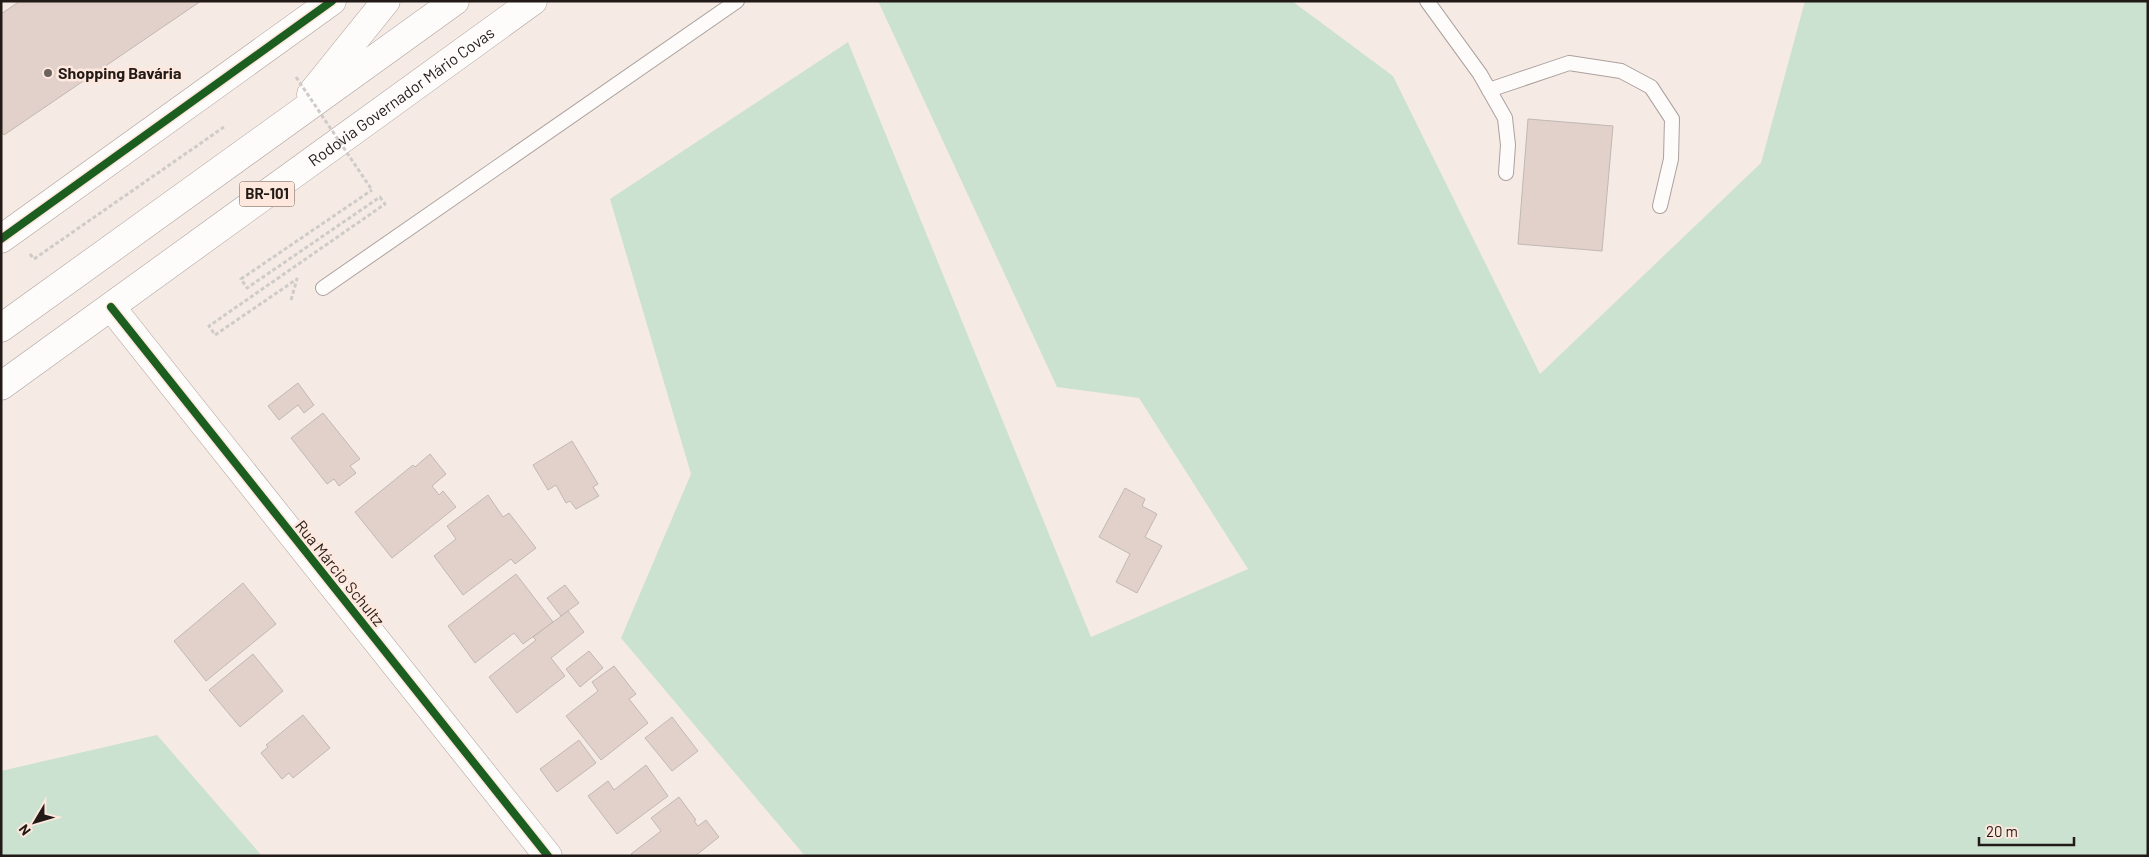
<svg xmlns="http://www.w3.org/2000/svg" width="2149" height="857" font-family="Barlow,sans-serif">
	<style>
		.green { fill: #cbe2d1 }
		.building { fill: #e1d1ca; stroke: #c1b8b4 }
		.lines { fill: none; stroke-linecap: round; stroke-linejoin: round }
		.lane-casing { stroke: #aba19d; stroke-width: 16 }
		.street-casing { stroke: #aba19d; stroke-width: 29 }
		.highway-casing { stroke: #aba19d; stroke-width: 29 }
		.path { stroke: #cfcbc8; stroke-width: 3; stroke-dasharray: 4 2.5; stroke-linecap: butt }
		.lane { stroke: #fefcfb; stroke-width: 14 }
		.street { stroke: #fefcfb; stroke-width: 28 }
		.highway { stroke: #fefcfb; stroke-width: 28 }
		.path-bridge { stroke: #cfcbc8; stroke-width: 3; stroke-dasharray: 4 2.5; stroke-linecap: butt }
		.cycleway-casing { stroke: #fee7dc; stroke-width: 11 }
		.cycleway { stroke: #1b5e20; stroke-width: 8 }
		.poi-dot { fill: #6c635e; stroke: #fee7dc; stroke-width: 2 }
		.labels { text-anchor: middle; stroke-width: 5; stroke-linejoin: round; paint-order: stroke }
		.shield { fill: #fee7dc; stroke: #645851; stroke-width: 1 }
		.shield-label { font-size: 15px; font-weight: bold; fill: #221a16 }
		.poi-label { font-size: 16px; font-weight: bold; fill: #221a16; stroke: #fee7dc; text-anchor: start }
		.street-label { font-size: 16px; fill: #221a16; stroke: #fee7dc }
	</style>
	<rect width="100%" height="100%" fill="#f6eae4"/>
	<!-- green -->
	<g class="green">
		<path d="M878 1H1292L1393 76 1540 374 1761 163 1805 1H2148V856H805L621 638 691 474 610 199 848 42 1091 637 1248 569 1139 398 1057 387Z"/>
		<path d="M157 735 262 856H1V771Z"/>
	</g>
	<!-- building -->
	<g class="building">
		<path d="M20 1H201L4 135 1 132V14Z"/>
		<path d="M1528 119 1613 126 1602 251 1518 244Z"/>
		<path d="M298 383 314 405 304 413 298 405 279 420 268 406Z"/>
		<path d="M323 413 360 459 350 466 356 473 339 486 334 479 327 484 291 438Z"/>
		<path d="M572 441 598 484 593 487 599 496 576 509 570 501 566 503 556 485 548 490 533 465Z"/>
		<path d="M430 454 446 474 432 486 439 495 443 491 456 507 392 558 355 512 413 465 415 467Z"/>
		<path d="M1125 488 1145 499 1142 506 1157 514 1145 537 1162 546 1137 593 1116 582 1130 554 1099 537Z"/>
		<path d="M488 495 503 517 509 513 536 548 515 564 511 559 463 595 434 556 456 539 447 526Z"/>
		<path d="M516 574 553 622 523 644 514 633 475 663 448 626Z"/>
		<path d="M243 583 276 624 206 681 174 641Z"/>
		<path d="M565 585 579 603 561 616 547 598Z"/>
		<path d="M568 611 584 632 551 658 565 676 517 713 489 677 536 640 533 637Z"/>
		<path d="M589 651 603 668 580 687 566 669Z"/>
		<path d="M253 654 283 691 240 727 209 690Z"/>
		<path d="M614 666 636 694 629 699 648 723 601 760 566 716 598 691 592 682Z"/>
		<path d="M303 715 330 748 293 778 289 773 282 779 261 753 268 747 266 745Z"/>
		<path d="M672 717 698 751 672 771 645 738Z"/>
		<path d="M579 740 596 763 557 792 540 769Z"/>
		<path d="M646 765 668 796 617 834 588 796 608 781 614 790Z"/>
		<path d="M679 797 696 820 694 821 698 826 706 820 719 837 695 856H633L631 854 661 831 651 818Z"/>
	</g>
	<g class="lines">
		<!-- lane casing -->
		<g class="lane-casing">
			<g id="lane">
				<path d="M1427 1 1480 74 1505 118 1508 145 1506 173"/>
				<path d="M1489 90 1569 63 1621 71 1651 87 1672 119 1671 159 1660 206"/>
				<path d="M323 288 737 1"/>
			</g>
		</g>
		<!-- street casing -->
		<g class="street-casing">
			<g id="street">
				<path d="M1 239 332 1"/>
				<path d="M111 307 548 856"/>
			</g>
		</g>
		<!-- highway casing -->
		<g class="highway-casing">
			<g id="highway">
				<path d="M311 94 386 1"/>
				<path d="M1 328 455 1"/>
				<path id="s1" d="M1 386 533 1"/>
			</g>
		</g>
		<!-- path -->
		<g class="path">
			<path d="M30 254 34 259 224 127"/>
			<path d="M291 300 297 279 215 335 209 326 385 204 380 197 247 288 241 279 372 190"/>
		</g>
		<!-- lane -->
		<use href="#lane" class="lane"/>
		<!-- street -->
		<use href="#street" class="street"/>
		<!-- highway -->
		<use href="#highway" class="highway"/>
		<!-- path-bridge -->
		<path class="path-bridge" d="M296 77 372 190"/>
		<!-- cycleway casing -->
		<g class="cycleway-casing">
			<g id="cycleway">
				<path d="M1 239 332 1"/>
				<path d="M111 307 548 856"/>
			</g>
		</g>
		<!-- cycleway -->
		<use href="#cycleway" class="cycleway"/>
	</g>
	<!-- markers -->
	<circle class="poi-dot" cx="48" cy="73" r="5"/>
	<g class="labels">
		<!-- shield labels -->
		<rect class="shield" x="239.5" y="181.5" width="55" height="25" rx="4"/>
		<g class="shield-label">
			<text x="267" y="199">BR-101</text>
		</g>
		<!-- poi labels -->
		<g class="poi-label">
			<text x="58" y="79">Shopping Bavária</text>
		</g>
		<!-- street labels -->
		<g class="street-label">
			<text dy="6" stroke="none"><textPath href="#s1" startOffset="494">Rodovia Governador Mário Covas</textPath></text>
			<text transform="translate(340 573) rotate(51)" y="6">Rua Márcio Schultz</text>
		</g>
	</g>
	<!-- border -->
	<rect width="2149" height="857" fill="none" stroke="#221a16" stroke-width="5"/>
	<!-- north arrow -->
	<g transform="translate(35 822) rotate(232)" stroke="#fee7dc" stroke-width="4" paint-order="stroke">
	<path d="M0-4L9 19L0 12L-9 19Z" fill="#221a16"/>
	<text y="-8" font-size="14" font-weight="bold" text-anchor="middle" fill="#221a16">N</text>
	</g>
	<!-- scale -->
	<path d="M1979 837v8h95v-8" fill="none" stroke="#221a16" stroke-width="2.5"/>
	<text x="1986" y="837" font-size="15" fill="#221a16" stroke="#fee7dc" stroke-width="4" paint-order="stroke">20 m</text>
</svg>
